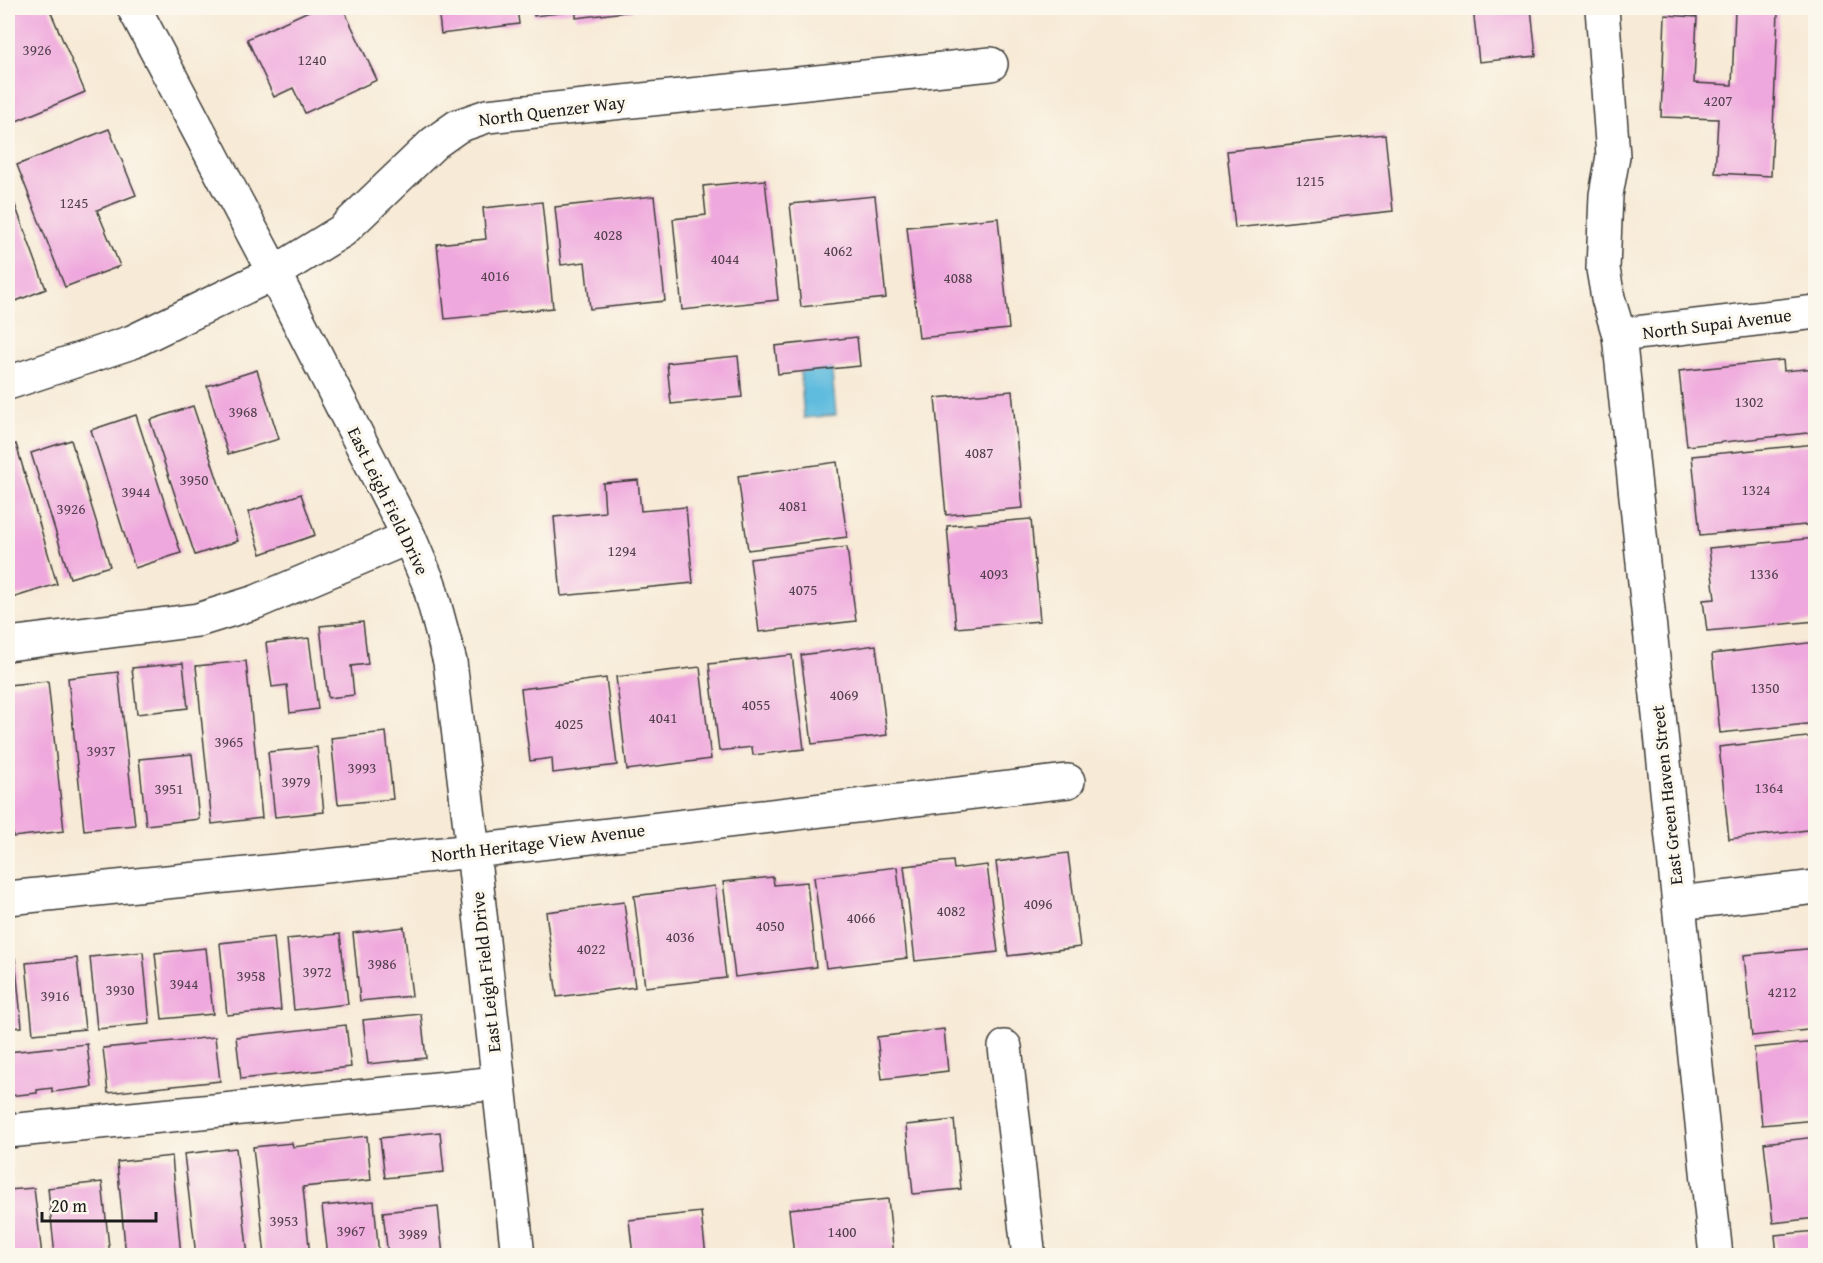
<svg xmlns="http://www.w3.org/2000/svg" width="1823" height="1263" font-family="'Gentium Book Plus',serif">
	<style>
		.water { fill: #60bcde; stroke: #3e6c7d; stroke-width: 1.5 }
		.building { fill: #efa8dd }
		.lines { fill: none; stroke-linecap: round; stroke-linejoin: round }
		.minor-casing { stroke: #3d3b38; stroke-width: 36 }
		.minor { stroke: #fff; stroke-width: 33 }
		.labels { text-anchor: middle; stroke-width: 6; stroke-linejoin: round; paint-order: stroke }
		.number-label { font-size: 15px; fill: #513f4c }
		.street-label { font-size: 18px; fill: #1c1c1c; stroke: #fbf7ec }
	</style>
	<rect width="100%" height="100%" fill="#fbf7ec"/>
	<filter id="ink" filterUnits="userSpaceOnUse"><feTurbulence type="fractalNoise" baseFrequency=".0167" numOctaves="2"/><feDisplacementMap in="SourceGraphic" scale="12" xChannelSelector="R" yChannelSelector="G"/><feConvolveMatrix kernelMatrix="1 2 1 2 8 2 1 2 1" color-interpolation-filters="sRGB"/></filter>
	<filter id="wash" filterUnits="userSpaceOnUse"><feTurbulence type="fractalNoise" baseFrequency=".008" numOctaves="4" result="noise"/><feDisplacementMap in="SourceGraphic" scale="24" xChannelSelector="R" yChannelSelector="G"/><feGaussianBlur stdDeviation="1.35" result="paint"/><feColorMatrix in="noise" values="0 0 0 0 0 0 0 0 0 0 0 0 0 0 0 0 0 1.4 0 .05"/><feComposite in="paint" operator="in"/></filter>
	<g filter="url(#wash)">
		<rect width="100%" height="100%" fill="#f7ead6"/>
		<!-- water -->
		<path class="water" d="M830 353 836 415 804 418 799 356Z"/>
		<g id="blocks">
			<!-- building -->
			<g class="building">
				<path d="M8 8H49L85 92 12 123 8 112Z"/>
				<path d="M315 8H343L377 80 305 113 293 88 274 97 247 39Z"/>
				<path d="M438 8H517L519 24 441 34Z"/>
				<path d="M533 8H633V11L576 18V11L534 16Z"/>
				<path d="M1473 8H1531L1536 56 1479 62Z"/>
				<path d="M1735 10 1778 12 1771 176 1715 173 1718 119 1661 117 1665 15 1697 17 1694 83 1732 85Z"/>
				<path d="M109 129 136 195 97 210 120 266 65 287 17 165Z"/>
				<path d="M1385 134 1393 211 1235 228 1227 151Z"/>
				<path d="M765 180 778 300 682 310 673 219 706 215 703 186Z"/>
				<path d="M8 186 46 289 11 303 8 294Z"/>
				<path d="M654 196 665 301 590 309 585 262 561 265 555 207Z"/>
				<path d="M875 196 886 298 801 307 790 204Z"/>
				<path d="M542 202 553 308 445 319 437 244 486 239 483 208Z"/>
				<path d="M998 218 1009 329 919 338 907 227Z"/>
				<path d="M857 337 860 366 778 374 775 346Z"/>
				<path d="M738 356 742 397 671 404 667 363Z"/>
				<path d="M1783 360 1784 371 1816 368V432L1687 446 1679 371Z"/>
				<path d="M257 370 279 439 228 454 207 386Z"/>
				<path d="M1012 391 1023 508 946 515 935 398Z"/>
				<path d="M193 406 238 541 195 555 150 420Z"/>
				<path d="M136 415 181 553 135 568 91 430Z"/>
				<path d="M71 440 110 566 70 578 31 453Z"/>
				<path d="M16 444 57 584 12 598 8 584V447Z"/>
				<path d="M1816 444V524L1700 535 1692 456Z"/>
				<path d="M837 462 847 537 748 550 738 476Z"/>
				<path d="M638 480 641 511 686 507 693 583 561 596 554 517 605 512 603 483Z"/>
				<path d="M301 494 315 535 261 554 248 512Z"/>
				<path d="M1031 519 1040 621 956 628 947 526Z"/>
				<path d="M1816 538V621L1707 631 1703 600 1715 599 1709 548Z"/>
				<path d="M847 547 856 621 759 632 750 559Z"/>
				<path d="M363 622 368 664 351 666 354 695 328 698 320 626Z"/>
				<path d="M309 638 318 709 290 713 287 685 272 687 266 643Z"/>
				<path d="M1816 642V723L1720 733 1712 654Z"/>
				<path d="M876 645 887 735 812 744 801 655Z"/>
				<path d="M792 655 804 749 753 755 752 747 719 751 709 664Z"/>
				<path d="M246 661 262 818 212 824 196 666Z"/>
				<path d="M183 663 188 708 137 714 132 668Z"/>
				<path d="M700 667 711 759 627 770 616 677Z"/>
				<path d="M118 672 135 825 84 830 68 678Z"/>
				<path d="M606 678 617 765 553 773 552 758 530 761 521 689Z"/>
				<path d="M48 681 64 831 13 837 8 787V685Z"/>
				<path d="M386 732 393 799 338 804 331 738Z"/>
				<path d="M1816 736V829L1729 839 1719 747Z"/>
				<path d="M317 747 324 812 275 817 268 752Z"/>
				<path d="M192 754 199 819 146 825 139 759Z"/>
				<path d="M1068 853 1080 947 1008 956 996 862Z"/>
				<path d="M953 861 954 869 987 865 998 952 915 961 904 866Z"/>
				<path d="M897 867 907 958 826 968 814 877Z"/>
				<path d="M773 877 774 885 807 882 816 967 735 977 723 882Z"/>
				<path d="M715 886 726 978 645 987 634 896Z"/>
				<path d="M624 902 635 987 557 997 546 912Z"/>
				<path d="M404 927 412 996 360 1001 353 933Z"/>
				<path d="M340 934 348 1004 294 1010 287 939Z"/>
				<path d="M274 937 281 1010 227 1015 220 943Z"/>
				<path d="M206 948 213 1014 162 1019 155 953Z"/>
				<path d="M1816 948V1029L1752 1036 1744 955Z"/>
				<path d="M143 952 150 1024 97 1029 90 957Z"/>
				<path d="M15 958 22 1027 8 1028V959Z"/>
				<path d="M77 958 85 1029 33 1034 26 963Z"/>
				<path d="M421 1014 426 1058 368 1064 363 1020Z"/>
				<path d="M346 1025 351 1067 241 1079 236 1037Z"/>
				<path d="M944 1029 948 1071 882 1079 877 1037Z"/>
				<path d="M215 1037 220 1081 108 1093 103 1048Z"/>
				<path d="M1816 1042V1120L1762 1125 1754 1048Z"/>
				<path d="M87 1044 92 1087 52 1092V1088L37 1090V1093L8 1096V1052Z"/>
				<path d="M954 1120 961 1189 913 1194 906 1125Z"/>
				<path d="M440 1132 444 1172 385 1178 380 1138Z"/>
				<path d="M367 1136 371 1180 303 1187 310 1256H265L253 1147 292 1143 293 1147 327 1143 326 1141Z"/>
				<path d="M1816 1137V1218L1773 1223 1764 1143Z"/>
				<path d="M236 1148 248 1256H196L184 1154Z"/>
				<path d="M172 1156 181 1256H126L117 1162Z"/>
				<path d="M102 1182 110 1256H55L48 1188Z"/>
				<path d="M34 1188 42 1256H8V1190Z"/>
				<path d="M888 1199 894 1256H794L789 1209Z"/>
				<path d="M374 1201 379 1256H328L322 1206Z"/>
				<path d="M438 1206 443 1256H388L383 1212Z"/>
				<path d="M701 1212 706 1256H633L629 1220Z"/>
				<path d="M1816 1231V1256H1777L1775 1235Z"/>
			</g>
		</g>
	</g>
	<g filter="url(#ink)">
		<use href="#blocks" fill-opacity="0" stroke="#3d3b38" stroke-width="1.5"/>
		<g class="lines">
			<!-- minor casing -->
			<g class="minor-casing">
				<g id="minor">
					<path d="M134 8 274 273 409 537 429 584 450 662 473 851 518 1256"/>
					<path d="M1602 8 1613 156 1606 195 1603 269 1608 298 1619 335 1716 1256"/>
					<path d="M1619 335 1816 312"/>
					<path d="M8 383 132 342 274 273 342 231 434 143 458 126 487 116 991 64"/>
					<path d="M8 644 198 620 256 602 409 537"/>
					<path d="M8 898 473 851 1068 781"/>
					<path d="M1679 903 1816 887"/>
					<path d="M1005 1047 1028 1249 1027 1256"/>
					<path d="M8 1131 498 1083"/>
				</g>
			</g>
			<!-- minor -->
			<use href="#minor" class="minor"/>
		</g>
	</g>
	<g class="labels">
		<!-- number labels -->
		<g class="number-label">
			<text x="37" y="55">3926</text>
			<text x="312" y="65">1240</text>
			<text x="1718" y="106">4207</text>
			<text x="1310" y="186">1215</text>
			<text x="74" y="208">1245</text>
			<text x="608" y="240">4028</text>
			<text x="838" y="256">4062</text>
			<text x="725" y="264">4044</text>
			<text x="495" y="281">4016</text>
			<text x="958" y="283">4088</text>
			<text x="1749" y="407">1302</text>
			<text x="243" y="417">3968</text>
			<text x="979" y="458">4087</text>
			<text x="194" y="485">3950</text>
			<text x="1756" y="495">1324</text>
			<text x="136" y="497">3944</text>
			<text x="793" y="511">4081</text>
			<text x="71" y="514">3926</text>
			<text x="622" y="556">1294</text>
			<text x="994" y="579">4093</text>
			<text x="1764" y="579">1336</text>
			<text x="803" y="595">4075</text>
			<text x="1765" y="693">1350</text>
			<text x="844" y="700">4069</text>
			<text x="756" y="710">4055</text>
			<text x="663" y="723">4041</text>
			<text x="569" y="729">4025</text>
			<text x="229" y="747">3965</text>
			<text x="101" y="756">3937</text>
			<text x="362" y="773">3993</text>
			<text x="296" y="787">3979</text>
			<text x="1769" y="793">1364</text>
			<text x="169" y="794">3951</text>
			<text x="1038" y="909">4096</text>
			<text x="951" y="916">4082</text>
			<text x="861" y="923">4066</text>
			<text x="770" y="931">4050</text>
			<text x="680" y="942">4036</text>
			<text x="591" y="954">4022</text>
			<text x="382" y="969">3986</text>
			<text x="317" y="977">3972</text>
			<text x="251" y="981">3958</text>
			<text x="184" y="989">3944</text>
			<text x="120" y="995">3930</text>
			<text x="1782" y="997">4212</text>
			<text x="55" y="1001">3916</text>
			<text x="284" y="1226">3953</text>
			<text x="351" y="1236">3967</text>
			<text x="842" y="1237">1400</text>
			<text x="413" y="1239">3989</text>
		</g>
		<!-- street labels -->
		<g class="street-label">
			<text transform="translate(552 111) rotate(-7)" y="6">North Quenzer Way</text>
			<text transform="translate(1717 324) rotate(-7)" y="6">North Supai Avenue</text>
			<text transform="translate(388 501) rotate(64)" y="6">East Leigh Field Drive</text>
			<text transform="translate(1667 795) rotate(-96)" y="6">East Green Haven Street</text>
			<text transform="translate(538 843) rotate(-7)" y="6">North Heritage View Avenue</text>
			<text transform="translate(486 972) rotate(-96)" y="6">East Leigh Field Drive</text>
		</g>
	</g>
	<!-- margin -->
	<rect width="1823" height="1263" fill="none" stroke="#fbf7ec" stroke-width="30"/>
	<!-- scale -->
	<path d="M42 1212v9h114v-9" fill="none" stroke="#1c1c1c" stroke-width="3"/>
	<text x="51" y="1212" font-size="18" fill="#1c1c1c" stroke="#fbf7ec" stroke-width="4.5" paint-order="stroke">20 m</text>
</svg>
